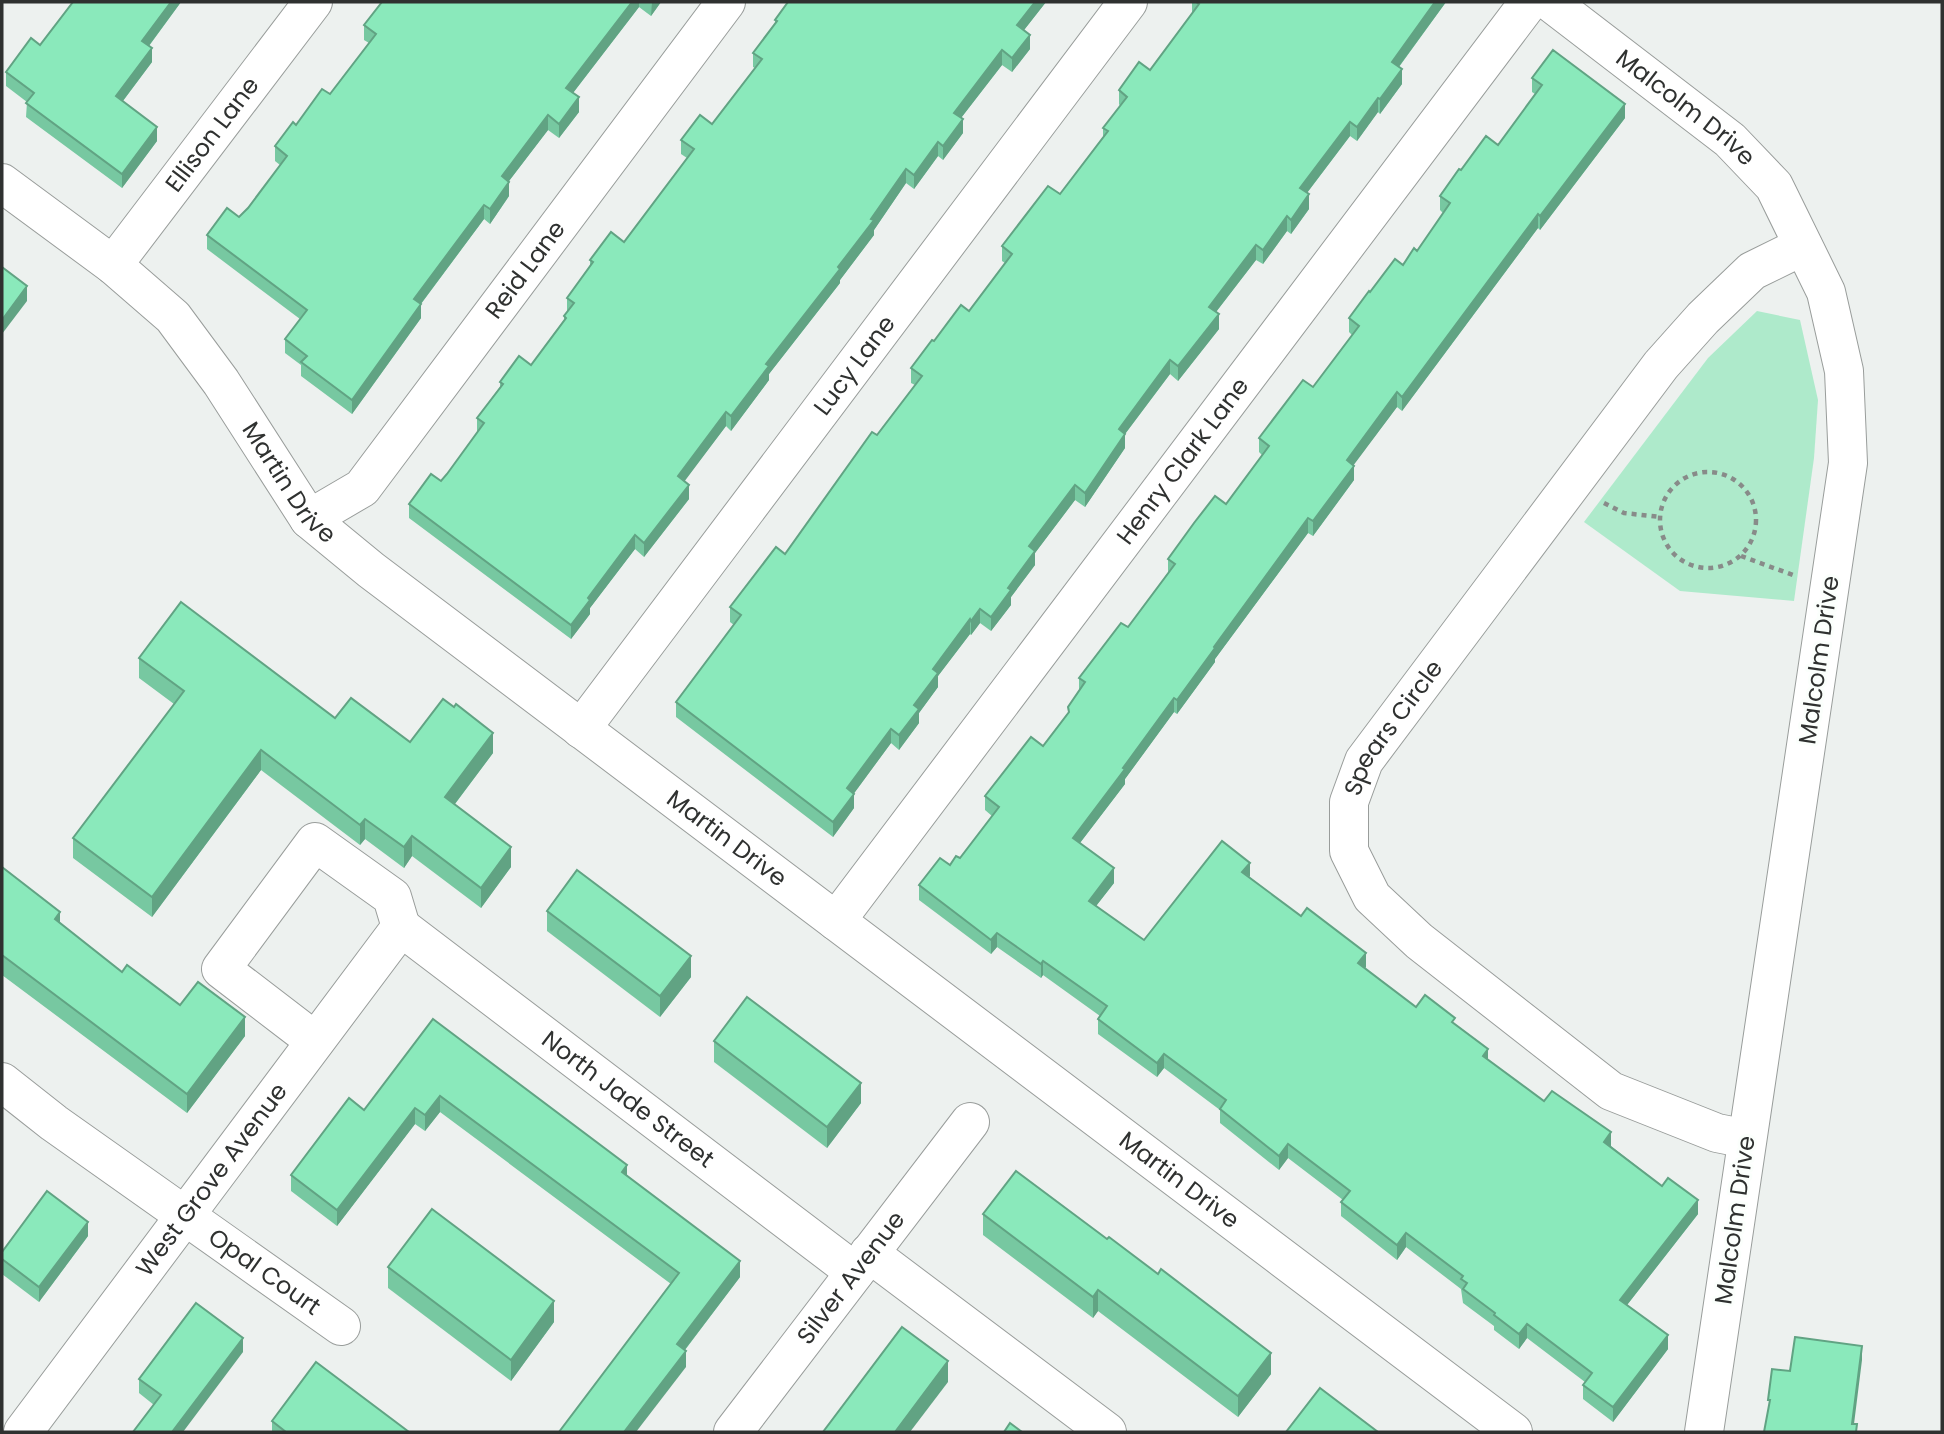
<svg xmlns="http://www.w3.org/2000/svg" width="1944" height="1434" font-family="Poppins,sans-serif">
	<style>
		.green { fill: #aeeacb }
		.lines { fill: none; stroke-linecap: round; stroke-linejoin: round }
		.minor-casing { stroke: #999d9b; stroke-width: 40 }
		.path { stroke: #888b89; stroke-width: 4.5; stroke-dasharray: 5 5; stroke-linecap: butt }
		.minor { stroke: #fff; stroke-width: 38 }
		.wall { fill: #77c8a1 }
		.shaded-wall { fill: #61a383 }
		.building { fill: #8ae9bb; stroke: #61a383; stroke-width: 2 }
		.labels { text-anchor: middle; stroke-width: 6; stroke-linejoin: round; paint-order: stroke }
		.street-label { font-size: 24px; fill: #2f3130; stroke: #fbfffc }
	</style>
	<rect width="100%" height="100%" fill="#edf1ef"/>
	<!-- green -->
	<path class="green" d="M1757 311 1800 320 1818 400 1814 458 1794 601 1680 591 1584 522 1708 358Z"/>
	<g class="lines">
		<!-- minor casing -->
		<g class="minor-casing">
			<g id="minor">
				<path id="s1" d="M1550 2 1730 140 1774 186 1826 292 1844 371 1848 463 1704 1432"/>
				<path id="s2" d="M2 183 113 265 173 317 221 382 309 519 371 570 1513 1432"/>
				<path id="s3" d="M113 265 313 2"/>
				<path id="s4" d="M309 519 362 488 726 2"/>
				<path id="s5" d="M581 729 1128 2"/>
				<path id="s6" d="M836 921 1529 2"/>
				<path id="s7" d="M401 927 855 1272"/>
				<path d="M315 1041 221 969 315 842 392 897 401 927"/>
				<path id="s8" d="M2 1082 54 1123 341 1326"/>
				<path id="s9" d="M1747 1139 1717 1133 1611 1091 1419 941 1372 897 1349 851V802L1364 761 1661 365 1703 318 1752 271 1803 246"/>
				<path d="M869 1253 1107 1432"/>
				<path id="s10" d="M23 1432 401 927"/>
				<path id="s11" d="M733 1432 970 1122"/>
			</g>
		</g>
		<!-- path -->
		<g class="path">
			<circle cx="1708" cy="520" r="48"/>
			<path d="M1604 503 1624 513 1660 517"/>
			<path d="M1741 556 1793 575"/>
		</g>
		<!-- minor -->
		<use href="#minor" class="minor"/>
	</g>
	<!-- wall -->
	<g class="wall">
		<path d="M73 2H181L149 46 152 62 123 101 157 141 122 188 26 117 27 102 6 86V72L40 45Z"/>
		<path d="M382 2H661L651 16 639 7 573 93 579 112 559 138 548 130 509 181V196L490 224 484 219 421 304V318L352 414 301 376V365L285 353V339L300 319 207 249V235L239 217 248 208 280 165 275 161V146L296 125 330 94 369 43 364 40V25Z"/>
		<path d="M788 2H1046L1024 30 1030 49 1012 72 1002 65 961 118 963 133 943 160 938 156 914 189 906 183 874 230V235L840 280V283L769 374V380L731 431 726 426 684 481 689 499 644 557 635 549 590 608V614L571 639 409 518V504L441 481 447 474 477 433V418L500 387V382L531 365 564 320V316L567 312V298L590 266V260L624 242 687 158 681 154V140L712 124 755 68 753 67V53L775 23V20Z"/>
		<path d="M1192 2H1446L1399 67 1402 84 1380 114 1378 112 1357 141 1350 136 1307 193 1309 209 1291 234 1287 231 1263 264 1256 260 1216 312 1219 329 1178 381 1170 374 1125 434V448L1085 507 1075 500 1035 553V565L1011 597V605L991 631 980 623 971 635 970 634 938 676V687L919 713V723L899 750 891 743 854 793V808L833 837 676 717V702L734 625 730 622V607L785 554 877 435 915 385 911 383V368L934 341 969 311 1005 263 1002 261V246L1060 194 1103 137V128L1120 106 1119 104V90L1150 70 1192 13Z"/>
		<path d="M1532 78 1625 118 1540 230 1538 228 1402 411 1397 407 1353 465 1354 480 1313 536 1308 533 1215 659V662L1177 714 1174 712 1125 779V784L1080 843 1114 883 1096 906 1144 940 1249 877 1366 967 1365 968 1416 1007 1455 1025 1488 1060 1544 1101 1611 1146 1698 1214 1627 1305 1668 1349 1613 1422 1583 1399V1385L1585 1382 1527 1338 1519 1349 1494 1330V1326L1463 1303 1461 1289 1406 1247 1397 1260 1341 1216V1202L1343 1200 1288 1158 1279 1170 1220 1123V1110L1164 1068 1157 1077 1098 1034V1019L1100 1016 1043 975 1041 978 997 947 991 954 919 900V885L960 858 992 816 985 810V796L1043 746 1068 713V707L1079 691V678L1128 627 1168 573V559L1226 504 1262 455 1259 452V438L1313 387 1352 335 1349 332V318L1370 292 1417 251 1443 213 1440 210V196L1461 170 1498 145 1535 94 1532 92Z"/>
		<path d="M139 658 410 742 493 753 455 804 511 867 481 908 412 856 404 868 365 839 360 845 261 770 152 917 73 858V838L174 704 139 678Z"/>
		<path d="M2 867 60 923 122 972 180 1005 245 1036 187 1113 2 975Z"/>
		<path d="M547 911 691 977 660 1017 547 931Z"/>
		<path d="M433 1019 627 1175 740 1277 685 1350 686 1367 671 1284 440 1112 425 1131 415 1124 337 1226 291 1191V1175L364 1110Z"/>
		<path d="M714 1041 861 1103 827 1148 714 1062Z"/>
		<path d="M983 1214 1271 1374 1238 1417 1098 1311 1093 1318 983 1235Z"/>
		<path d="M88 1236 39 1302 2 1274V1252Z"/>
		<path d="M388 1267 554 1322 511 1381 388 1288Z"/>
		<path d="M243 1352 154 1405 139 1393V1379Z"/>
		<path d="M272 1421 409 1432H272Z"/>
	</g>
	<!-- shaded-wall -->
	<g class="shaded-wall">
		<path d="M171 2H181L142 55V41Z"/>
		<path d="M632 2H639V7L566 102V88Z"/>
		<path d="M652 2H661L651 16Z"/>
		<path d="M1035 2H1046L1017 39V25Z"/>
		<path d="M1435 2H1446L1392 76V62Z"/>
		<path d="M1030 35V49L1012 72V58Z"/>
		<path d="M152 48V62L116 110V96Z"/>
		<path d="M1002 50V65L954 127V113Z"/>
		<path d="M1402 69V84L1380 114V99Z"/>
		<path d="M579 97V112L559 138V124Z"/>
		<path d="M1378 98V112L1357 141V127Z"/>
		<path d="M1625 104V118L1540 230V216Z"/>
		<path d="M548 115V130L502 190V176Z"/>
		<path d="M963 119V133L943 160V146Z"/>
		<path d="M1350 122V136L1300 202V188Z"/>
		<path d="M157 127V141L122 188V174Z"/>
		<path d="M938 142V156L914 189V175Z"/>
		<path d="M906 169V183L874 230V235L840 280V283L769 374V380L731 431V416L766 364 838 267Z"/>
		<path d="M509 182V196L490 224V209Z"/>
		<path d="M1309 194V209L1291 234V220Z"/>
		<path d="M484 205V219L414 313V299Z"/>
		<path d="M1538 214V228L1402 411V397Z"/>
		<path d="M1287 216V231L1263 264V250Z"/>
		<path d="M1256 245V260L1209 321V307Z"/>
		<path d="M27 286V301L2 334V320Z"/>
		<path d="M421 304V318L352 414V400Z"/>
		<path d="M1219 314V329L1178 381V366Z"/>
		<path d="M1170 360V374L1125 434V448L1085 507V493L1119 429Z"/>
		<path d="M1397 392V407L1347 474V460Z"/>
		<path d="M726 412V426L678 490V476Z"/>
		<path d="M1354 466V480L1313 536V521Z"/>
		<path d="M689 485V499L644 557V543Z"/>
		<path d="M1075 485V500L1035 553V565L1011 597V605L991 631V617L1029 546Z"/>
		<path d="M1308 518V533L1215 659V662L1177 714V700L1214 647Z"/>
		<path d="M635 535V549L590 608V614L571 639V625L588 598Z"/>
		<path d="M980 609V623L971 635V621Z"/>
		<path d="M970 619V634L938 676V687L919 713V723L899 750V735L933 669Z"/>
		<path d="M1174 698V712L1125 779V784L1073 852V838L1123 768Z"/>
		<path d="M891 729V743L847 803V788Z"/>
		<path d="M493 733V753L445 817V797Z"/>
		<path d="M261 750V770L152 917V897Z"/>
		<path d="M854 794V808L833 837V822Z"/>
		<path d="M365 819V839L360 845V825Z"/>
		<path d="M412 836V856L404 868V847Z"/>
		<path d="M511 847V867L481 908V888Z"/>
		<path d="M1250 863V877L1242 872Z"/>
		<path d="M1114 868V883L1089 915V901Z"/>
		<path d="M60 912V931L55 919Z"/>
		<path d="M997 933V947L991 954V940Z"/>
		<path d="M1366 953V967L1358 977V963Z"/>
		<path d="M691 956V977L660 1017V996Z"/>
		<path d="M1043 961V975L1041 978V964Z"/>
		<path d="M245 1017V1036L187 1113V1094Z"/>
		<path d="M1488 1049V1064L1483 1056Z"/>
		<path d="M1164 1054V1068L1157 1077V1063Z"/>
		<path d="M861 1083V1103L827 1148V1127Z"/>
		<path d="M440 1096V1112L425 1131V1115Z"/>
		<path d="M415 1108V1124L337 1226V1210Z"/>
		<path d="M1611 1132V1146L1604 1156V1142Z"/>
		<path d="M1288 1144V1158L1279 1170V1156Z"/>
		<path d="M627 1165V1181L622 1172Z"/>
		<path d="M1698 1200V1214L1620 1314V1300Z"/>
		<path d="M88 1222V1236L39 1302V1287Z"/>
		<path d="M1406 1233V1247L1397 1260V1245Z"/>
		<path d="M740 1261V1277L677 1360V1344Z"/>
		<path d="M1098 1290V1311L1093 1318V1297Z"/>
		<path d="M554 1301V1322L511 1381V1360Z"/>
		<path d="M1527 1324V1338L1519 1349V1334Z"/>
		<path d="M1668 1335V1349L1613 1422V1407Z"/>
		<path d="M243 1338V1352L183 1432H172Z"/>
		<path d="M1862 1346V1360L1853 1432 1852 1424Z"/>
		<path d="M686 1351V1367L636 1432H624Z"/>
		<path d="M1271 1353V1374L1238 1417V1396Z"/>
		<path d="M948 1361V1382L910 1432H895Z"/>
	</g>
	<!-- building -->
	<g class="building">
		<path d="M73 2H171L142 41 152 48 116 96 157 127 122 174 26 103 34 93 6 72 31 38 40 45Z"/>
		<path d="M382 2H632L566 88 579 97 559 124 548 115 502 176 509 182 490 209 484 205 414 299 421 304 352 400 301 362 307 356 285 339 307 310 207 235 227 208 239 217 248 208 287 156 275 146 293 122 296 125 322 89 330 94 376 34 364 25Z"/>
		<path d="M788 2H1035L1017 25 1030 35 1012 58 1002 50 954 113 963 119 943 146 938 142 914 175 906 169 871 219 874 220 838 267 840 269 766 364 769 366 731 416 726 412 678 476 689 485 644 543 635 535 588 598 590 600 571 625 409 504 431 474 441 481 447 474 484 423 477 418 503 384 500 382 519 356 531 365 566 318 564 316 574 303 567 298 593 262 590 260 611 232 624 242 694 149 681 140 700 115 712 124 762 59 753 53 777 21 775 20Z"/>
		<path d="M1196 2H1435L1392 62 1402 69 1380 99 1378 98 1357 127 1350 122 1300 188 1309 194 1291 220 1287 216 1263 250 1256 245 1209 307 1219 314 1178 366 1170 360 1119 429 1125 434 1085 493 1075 485 1029 546 1035 551 1008 588 1011 590 991 617 980 609 971 621 970 619 933 669 938 673 914 705 919 709 899 735 891 729 847 788 854 794 833 822 676 702 741 615 730 607 776 547 785 554 872 432 877 435 922 376 911 368 932 340 934 341 961 305 969 311 1012 254 1002 246 1048 186 1060 194 1108 131 1103 128 1127 97 1119 90 1139 62 1150 70 1199 4Z"/>
		<path d="M1553 50 1625 104 1540 216 1538 214 1402 397 1397 392 1347 460 1354 466 1313 521 1308 518 1214 647 1215 648 1177 700 1174 698 1123 768 1125 769 1073 838 1114 868 1089 901 1144 940 1222 841 1250 863 1242 872 1301 916 1307 908 1366 953 1358 963 1416 1007 1425 995 1455 1018 1452 1022 1488 1049 1483 1056 1544 1101 1552 1091 1611 1132 1604 1142 1662 1186 1668 1178 1698 1200 1620 1300 1668 1335 1613 1407 1583 1385 1592 1373 1527 1324 1519 1334 1494 1315 1495 1313 1463 1289 1467 1283 1461 1279 1463 1276 1406 1233 1397 1245 1341 1202 1350 1191 1288 1144 1279 1156 1220 1109 1226 1100 1164 1054 1157 1063 1098 1019 1107 1006 1043 961 1041 964 997 933 991 940 919 885 940 858 950 865 956 856 960 858 999 807 985 796 1031 737 1043 746 1069 712 1068 707 1085 682 1079 678 1121 623 1128 627 1175 564 1168 559 1194 523 1215 496 1226 504 1269 446 1259 438 1303 380 1313 387 1359 326 1349 318 1369 291 1370 292 1395 259 1403 265 1414 248 1417 251 1450 203 1440 196 1459 169 1461 170 1486 136 1498 145 1542 85 1532 78Z"/>
		<path d="M2 267 27 286 2 320Z"/>
		<path d="M181 602 335 718 351 698 410 742 443 699 454 707 456 704 493 733 445 797 511 847 481 888 412 836 404 847 365 819 360 825 261 750 152 897 73 838 184 691 139 658Z"/>
		<path d="M2 867 60 912 55 919 122 972 127 965 180 1005 198 982 245 1017 187 1094 2 955Z"/>
		<path d="M577 870 691 956 660 996 547 911Z"/>
		<path d="M747 997 861 1083 827 1127 714 1041Z"/>
		<path d="M433 1019 627 1165 622 1172 740 1261 677 1344 686 1351 624 1432H559L679 1273 440 1096 425 1115 415 1108 337 1210 291 1175 349 1098 364 1110Z"/>
		<path d="M1016 1171 1107 1239 1109 1237 1158 1274 1161 1269 1271 1353 1238 1396 1098 1290 1093 1297 983 1214Z"/>
		<path d="M47 1191 88 1222 39 1287 2 1259V1252Z"/>
		<path d="M432 1209 554 1301 511 1360 388 1267Z"/>
		<path d="M196 1303 243 1338 172 1432H133L161 1395 139 1379Z"/>
		<path d="M902 1327 948 1361 895 1432H823Z"/>
		<path d="M1795 1337 1862 1346 1852 1424H1857L1856 1432H1764L1770 1400H1768L1772 1369 1790 1371Z"/>
		<path d="M316 1362 409 1432H286L272 1421Z"/>
		<path d="M1320 1388 1378 1432H1286Z"/>
		<path d="M1010 1423 1022 1432H1004Z"/>
	</g>
	<g class="labels">
		<!-- street labels -->
		<g class="street-label">
			<text dy="8" stroke="none"><textPath href="#s1" startOffset="172">Malcolm Drive</textPath></text>
			<text dy="8" stroke="none"><textPath href="#s3" startOffset="164">Ellison Lane</textPath></text>
			<text dy="8" stroke="none"><textPath href="#s4" startOffset="334">Reid Lane</textPath></text>
			<text dy="8" stroke="none"><textPath href="#s5" startOffset="455">Lucy Lane</textPath></text>
			<text dy="8" stroke="none"><textPath href="#s6" startOffset="576">Henry Clark Lane</textPath></text>
			<text dy="8" stroke="none"><textPath href="#s2" startOffset="420">Martin Drive</textPath></text>
			<text transform="translate(1819 660) rotate(-82)" y="8">Malcolm Drive</text>
			<text dy="8" stroke="none"><textPath href="#s9" startOffset="640">Spears Circle</textPath></text>
			<text dy="8" stroke="none"><textPath href="#s2" startOffset="987">Martin Drive</textPath></text>
			<text dy="8" stroke="none"><textPath href="#s7" startOffset="285">North Jade Street</textPath></text>
			<text dy="8" stroke="none"><textPath href="#s10" startOffset="315">West Grove Avenue</textPath></text>
			<text dy="8" stroke="none"><textPath href="#s2" startOffset="1554">Martin Drive</textPath></text>
			<text transform="translate(1735 1220) rotate(-82)" y="8">Malcolm Drive</text>
			<text dy="8" stroke="none"><textPath href="#s8" startOffset="324">Opal Court</textPath></text>
			<text dy="8" stroke="none"><textPath href="#s11" startOffset="194">Silver Avenue</textPath></text>
		</g>
	</g>
	<!-- border -->
	<rect width="1944" height="1434" fill="none" stroke="#2f3130" stroke-width="7"/>
</svg>
